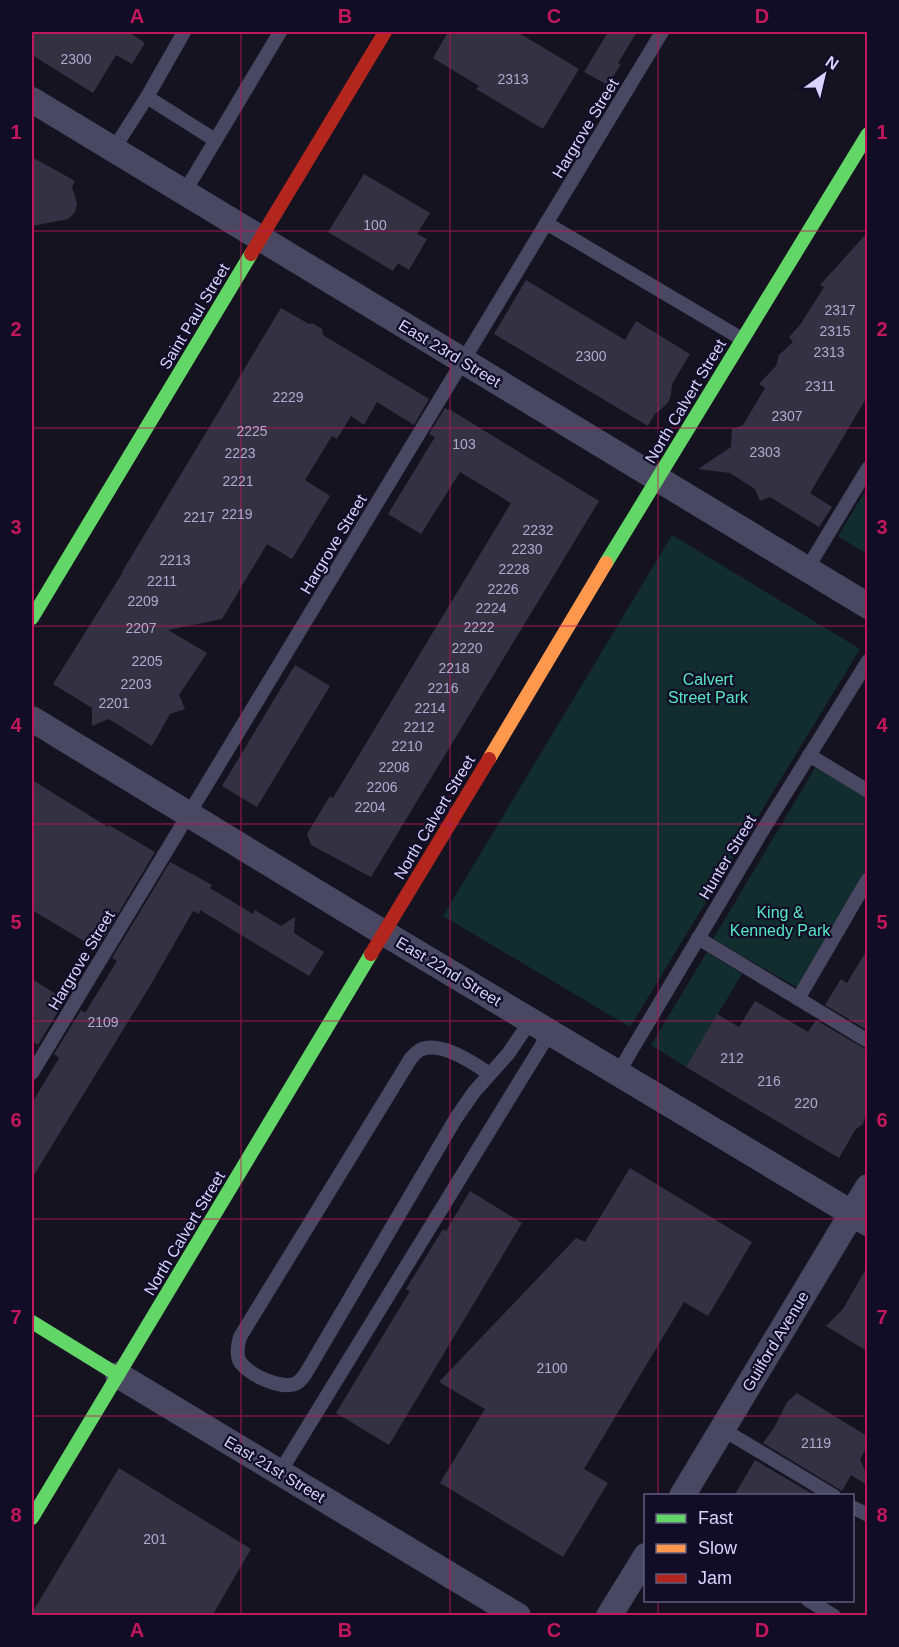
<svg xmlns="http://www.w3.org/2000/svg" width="899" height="1647" font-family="Helvetica,sans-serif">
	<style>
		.green { fill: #112d2e }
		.building { fill: #343143 }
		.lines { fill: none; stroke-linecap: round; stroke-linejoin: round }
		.lane { stroke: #494762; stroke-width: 14 }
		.street { stroke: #494762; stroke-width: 26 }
		.fast { stroke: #63d668; stroke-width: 14 }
		.slow { stroke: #ff974d; stroke-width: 14 }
		.jam { stroke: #b3261e; stroke-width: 14 }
		.grid { fill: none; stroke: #c2185b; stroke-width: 1.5; stroke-opacity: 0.55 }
		.labels { text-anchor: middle; stroke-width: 4.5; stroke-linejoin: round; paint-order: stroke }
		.number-label { font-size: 14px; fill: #afaad0 }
		.street-label { font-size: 16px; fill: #d8d3ff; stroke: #120d27 }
		.park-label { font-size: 16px; fill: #56e8c4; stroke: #120d27 }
		.neatline { fill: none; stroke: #c2185b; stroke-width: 2 }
		.grid-label { font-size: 20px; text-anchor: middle; font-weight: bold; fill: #c2185b }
	</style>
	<rect width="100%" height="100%" fill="#161321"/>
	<!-- green -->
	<g class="green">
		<path d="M867 488V554L838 536Z"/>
		<path d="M672 535 860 649 630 1027 443 916Z"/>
		<path d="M821 758 867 786V868L798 988 713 939Z"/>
		<path d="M707 952 742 974 686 1067 651 1045Z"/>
	</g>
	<!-- building -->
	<g class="building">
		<path d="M32 32H131L130 33 145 43 132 64 116 55 93 93 32 55Z"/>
		<path d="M448 32H517L579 69 543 129 476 89 479 86 433 58Z"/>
		<path d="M608 32H637L618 63 621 64 608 85 584 72Z"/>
		<path d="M32 157 75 181 72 187 77 203 75 212 68 219 32 226Z"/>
		<path d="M364 174 430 213 417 234 427 239 409 270 398 263 393 271 328 232Z"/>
		<path d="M867 233V397L810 493 832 507 819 527 770 497 760 501 755 489 730 473 698 469 731 447 732 429 743 425 765 388 759 384 776 366 779 355 793 342 789 337 800 325 824 287 820 285Z"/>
		<path d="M526 280 625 340 636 321 690 354 672 384 671 395 668 403 654 415 648 426 494 334Z"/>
		<path d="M281 308 309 324 312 323 322 329 323 335 429 399 414 425 377 402 364 425 351 416 337 439 332 436 305 480 330 496 292 559 267 544 222 619 168 630 207 653 179 695 185 709 170 714 152 746 109 719 92 726V708L53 684 123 572H122Z"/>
		<path d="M445 408 448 410 449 409 599 501 371 877 311 845 307 834 330 796 333 798 511 503 460 472 421 534 388 514 435 437 429 434Z"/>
		<path d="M295 665 330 686 257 807 222 786Z"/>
		<path d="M32 780 108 827 109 825 155 852 97 949 32 910Z"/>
		<path d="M170 862 212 885 210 888 253 914 255 910 281 926 295 917 294 933 324 952 309 976 200 910 199 914 193 911 150 986 32 1178V1103L59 1058 54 1054 81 1010 85 1013 117 961 112 958Z"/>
		<path d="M867 950V1030L825 1005 841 979 847 983Z"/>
		<path d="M32 979 65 1000 38 1045 32 1041Z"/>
		<path d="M755 1001 808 1032 816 1020 867 1050V1109L863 1124 855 1130 839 1158 686 1067 717 1014 739 1027Z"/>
		<path d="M630 1168 752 1242 708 1316 684 1302 584 1469 608 1483 563 1557 440 1483 485 1409 439 1382 576 1238 585 1242Z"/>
		<path d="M470 1191 522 1223 389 1445 336 1413 410 1291 406 1289 443 1229 446 1231Z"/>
		<path d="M867 1267V1351L826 1326 843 1309Z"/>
		<path d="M797 1393 867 1436V1447L860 1459 867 1476V1485L851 1475 842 1491 763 1443 774 1428 787 1402Z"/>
		<path d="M755 1460 816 1496H734Z"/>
		<path d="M119 1468 251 1549 212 1616H32V1613Z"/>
	</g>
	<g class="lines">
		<!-- lane -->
		<g class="lane">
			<path d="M184 32 147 97 215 140"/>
			<path d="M113 150 147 97"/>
			<path d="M184 193 280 32"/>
			<path d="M546 223 742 339"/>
			<path d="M807 569 868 468"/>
			<path d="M809 755 868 791"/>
			<path d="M698 938 868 1041"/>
			<path d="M798 999 868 879"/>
			<path d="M32 1073 662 32"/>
			<path d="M618 1073 761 833 868 661"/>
			<path d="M490 1074C473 1063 443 1042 422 1049 418 1050 414 1055 411 1058L240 1337C238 1344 236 1352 239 1360 246 1374 282 1391 297 1383 300 1381 304 1376 306 1373L456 1118 474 1092 508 1054 531 1020"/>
			<path d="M722 1429 834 1496"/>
			<path d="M280 1472 550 1032"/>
			<path d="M852 1507 868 1515"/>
			<path d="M808 1600 834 1616"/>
		</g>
		<!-- street -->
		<g class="street">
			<path d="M32 100 868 606"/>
			<path d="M32 719 354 915 868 1223"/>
			<path d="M118 1375 518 1616"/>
			<path d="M682 1496 868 1187"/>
			<path d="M609 1616 646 1556"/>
		</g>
		<!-- fast -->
		<g class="fast">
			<path d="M606 563 868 134"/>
			<path d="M32 618 251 254"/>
			<path d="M32 1322 118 1375"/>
			<path d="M32 1518 371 954"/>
		</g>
		<!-- slow -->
		<path class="slow" d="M489 759 606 563"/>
		<!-- jam -->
		<g class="jam">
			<path d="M251 254 385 32"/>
			<path d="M371 954 489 759"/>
		</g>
	</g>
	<!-- grid -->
	<path class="grid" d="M241 32V1616M450 32V1616M658 32V1496M32 231H868M32 428H868M32 626H868M32 824H868M32 1021H868M32 1219H868M32 1416H868M658 1600V1616"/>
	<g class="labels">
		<!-- number labels -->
		<g class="number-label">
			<text x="76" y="64">2300</text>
			<text x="513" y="84">2313</text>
			<text x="375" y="230">100</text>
			<text x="840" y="315">2317</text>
			<text x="835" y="336">2315</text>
			<text x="829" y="357">2313</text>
			<text x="591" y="361">2300</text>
			<text x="820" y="391">2311</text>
			<text x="288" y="402">2229</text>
			<text x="787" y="421">2307</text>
			<text x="252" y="436">2225</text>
			<text x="464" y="449">103</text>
			<text x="765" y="457">2303</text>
			<text x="240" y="458">2223</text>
			<text x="238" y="486">2221</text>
			<text x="237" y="519">2219</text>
			<text x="199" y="522">2217</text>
			<text x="538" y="535">2232</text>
			<text x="527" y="554">2230</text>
			<text x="175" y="565">2213</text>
			<text x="514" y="574">2228</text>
			<text x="162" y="586">2211</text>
			<text x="503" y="594">2226</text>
			<text x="143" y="606">2209</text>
			<text x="491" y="613">2224</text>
			<text x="479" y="632">2222</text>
			<text x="141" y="633">2207</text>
			<text x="467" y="653">2220</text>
			<text x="147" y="666">2205</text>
			<text x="454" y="673">2218</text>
			<text x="136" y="689">2203</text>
			<text x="443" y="693">2216</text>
			<text x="114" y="708">2201</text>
			<text x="430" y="713">2214</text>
			<text x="419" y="732">2212</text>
			<text x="407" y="751">2210</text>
			<text x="394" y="772">2208</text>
			<text x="382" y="792">2206</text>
			<text x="370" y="812">2204</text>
			<text x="103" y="1027">2109</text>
			<text x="732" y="1063">212</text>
			<text x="769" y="1086">216</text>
			<text x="806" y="1108">220</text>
			<text x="552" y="1373">2100</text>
			<text x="816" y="1448">2119</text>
			<text x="155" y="1544">201</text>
		</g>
		<!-- street labels -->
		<g class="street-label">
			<text transform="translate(585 128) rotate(-59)" y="6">Hargrove Street</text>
			<text transform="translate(194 316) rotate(-59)" y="6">Saint Paul Street</text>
			<text transform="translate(450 353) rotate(31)" y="6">East 23rd Street</text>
			<text transform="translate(685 401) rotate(-59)" y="6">North Calvert Street</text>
			<text transform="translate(333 544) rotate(-59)" y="6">Hargrove Street</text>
			<text transform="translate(434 817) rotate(-59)" y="6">North Calvert Street</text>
			<text transform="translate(727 857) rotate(-59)" y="6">Hunter Street</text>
			<text transform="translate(81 960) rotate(-59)" y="6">Hargrove Street</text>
			<text transform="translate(449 971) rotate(31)" y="6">East 22nd Street</text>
			<text transform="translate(184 1233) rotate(-59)" y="6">North Calvert Street</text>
			<text transform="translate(775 1341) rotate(-59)" y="6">Guilford Avenue</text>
			<text transform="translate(275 1469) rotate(31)" y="6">East 21st Street</text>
		</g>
		<!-- park labels -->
		<g class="park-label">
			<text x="708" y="685">Calvert<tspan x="708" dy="18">Street Park</tspan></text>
			<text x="780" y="918">King &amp;<tspan x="780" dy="18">Kennedy Park</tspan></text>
		</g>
	</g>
	<!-- border -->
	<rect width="899" height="1647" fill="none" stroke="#120d27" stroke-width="66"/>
	<!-- legend -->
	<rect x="644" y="1494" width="210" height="108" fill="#120d27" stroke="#615c7d" stroke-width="1.5"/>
	<rect x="656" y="1514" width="30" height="9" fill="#63d668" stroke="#615c7d" stroke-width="1.5"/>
	<text x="698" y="1524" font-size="18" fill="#d8d3ff">Fast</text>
	<rect x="656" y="1544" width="30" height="9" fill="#ff974d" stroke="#615c7d" stroke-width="1.5"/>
	<text x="698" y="1554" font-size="18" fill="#d8d3ff">Slow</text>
	<rect x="656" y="1574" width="30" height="9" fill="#b3261e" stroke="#615c7d" stroke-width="1.5"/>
	<text x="698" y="1584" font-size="18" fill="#d8d3ff">Jam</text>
	<!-- north arrow -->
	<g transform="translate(824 75) rotate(34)" stroke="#120d27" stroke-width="4.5" paint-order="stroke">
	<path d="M0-4.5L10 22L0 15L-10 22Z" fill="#d8d3ff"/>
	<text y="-9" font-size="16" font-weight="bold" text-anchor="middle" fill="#d8d3ff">N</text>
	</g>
	<rect x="33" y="33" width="833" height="1581" class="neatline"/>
	<g class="grid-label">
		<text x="137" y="23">A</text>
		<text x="345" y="23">B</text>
		<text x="554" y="23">C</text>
		<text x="762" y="23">D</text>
		<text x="16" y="139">1</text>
		<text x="882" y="139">1</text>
		<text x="16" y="336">2</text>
		<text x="882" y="336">2</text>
		<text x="16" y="534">3</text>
		<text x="882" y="534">3</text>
		<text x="16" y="732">4</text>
		<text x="882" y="732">4</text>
		<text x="16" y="929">5</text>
		<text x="882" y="929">5</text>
		<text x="16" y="1127">6</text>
		<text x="882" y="1127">6</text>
		<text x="16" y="1324">7</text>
		<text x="882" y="1324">7</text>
		<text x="16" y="1522">8</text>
		<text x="882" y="1522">8</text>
		<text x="137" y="1637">A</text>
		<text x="345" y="1637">B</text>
		<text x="554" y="1637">C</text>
		<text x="762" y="1637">D</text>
	</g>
</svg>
